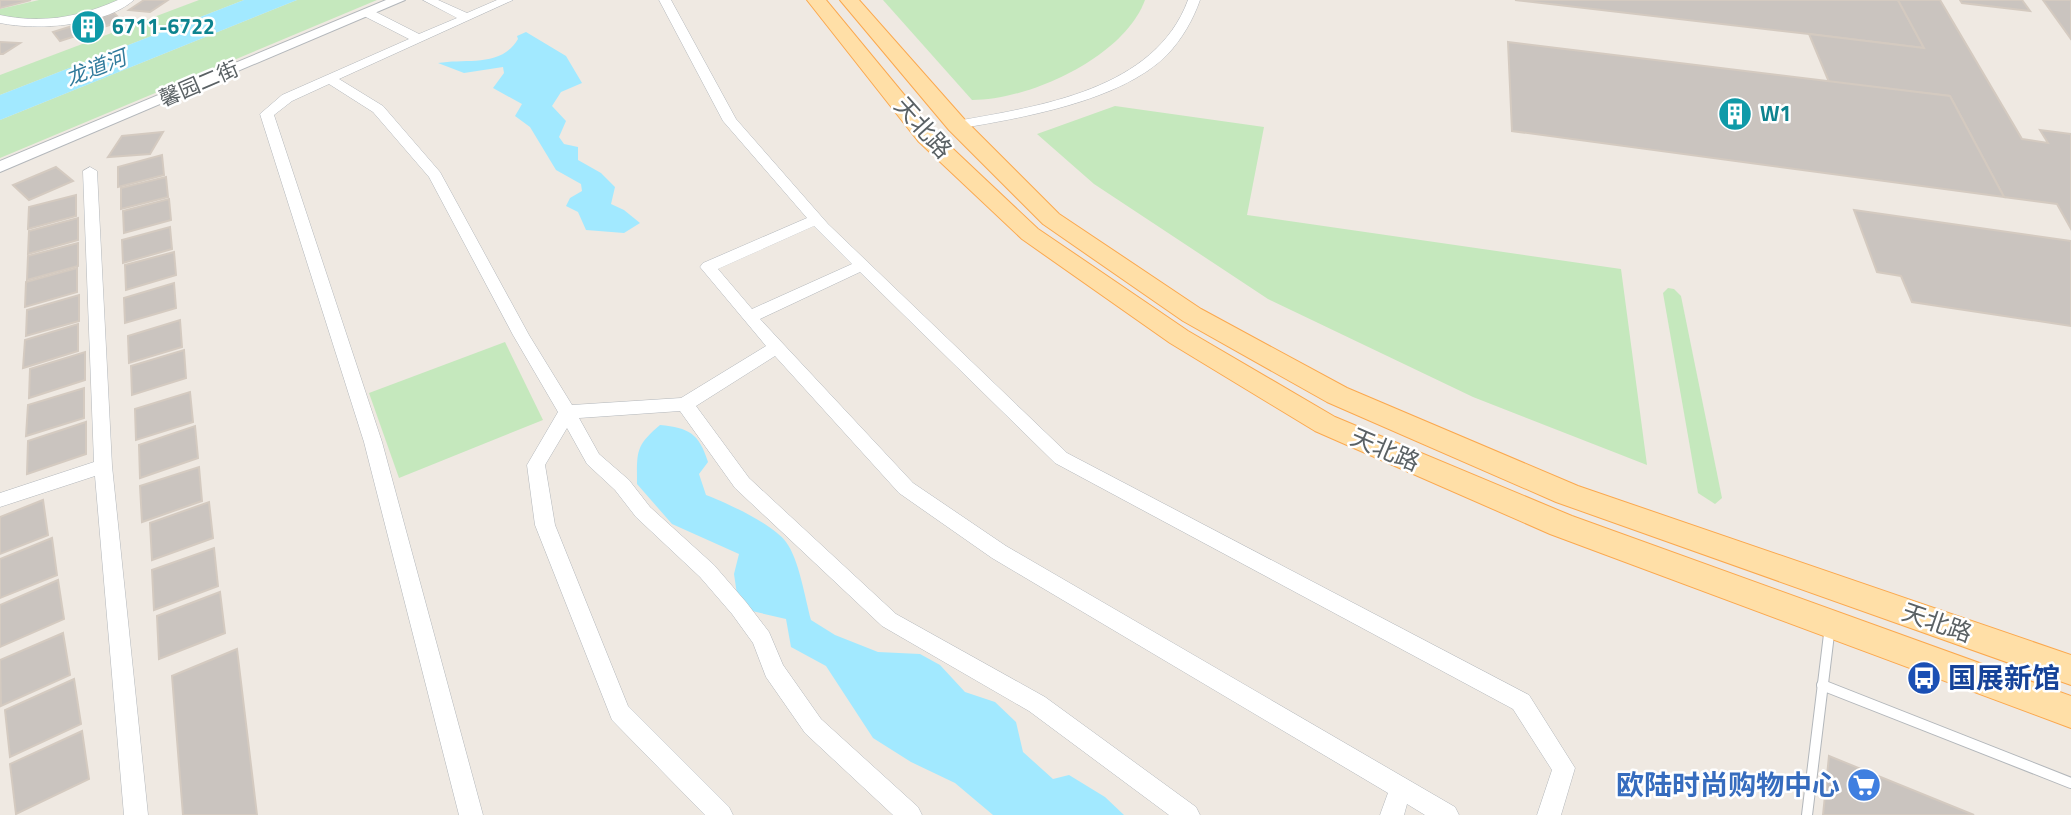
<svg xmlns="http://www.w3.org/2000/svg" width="2071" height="815" font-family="'Titillium Web','Noto Sans SC',sans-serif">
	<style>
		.green { fill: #c5e8bd }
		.water { fill: #a2e9ff }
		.building { fill: #cac4bf; stroke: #d4cac0; stroke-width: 2 }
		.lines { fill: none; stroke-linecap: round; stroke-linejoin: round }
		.service-casing { stroke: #b3b7bb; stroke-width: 12 }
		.minor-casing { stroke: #b3b7bb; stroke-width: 1 }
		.tertiary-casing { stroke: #b3b7bb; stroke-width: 2 }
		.primary-casing { stroke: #fba84e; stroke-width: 2 }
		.service { stroke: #fff; stroke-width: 10 }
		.minor { fill: #fff; fill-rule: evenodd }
		.tertiary { fill: #fff; fill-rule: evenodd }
		.primary { fill: #ffdfa7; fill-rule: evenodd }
		.labels { text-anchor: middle; stroke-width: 5; stroke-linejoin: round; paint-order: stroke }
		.far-culture-label { font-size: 21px; font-weight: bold; fill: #0d838f; stroke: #fff; text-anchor: start }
		.far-water-label { font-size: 21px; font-style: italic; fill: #317b9c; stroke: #fff }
		.far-street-label { font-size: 21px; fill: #5a6164; stroke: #fff }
		.street-label { font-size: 24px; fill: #5a6164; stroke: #fff }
		.near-transit-label { font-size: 28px; font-weight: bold; fill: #164399; stroke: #fff; text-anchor: start }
		.near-shop-label { font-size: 28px; font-weight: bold; fill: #366cbe; stroke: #fff; text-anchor: end }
	</style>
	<rect width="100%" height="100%" fill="#efe9e2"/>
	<!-- green -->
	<g class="green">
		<path d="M39 0H128L67 22 0 19V9Z"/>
		<path d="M199 0H244L0 95V75Z"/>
		<path d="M297 0H377L0 158V120Z"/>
		<path d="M883 0H1145C1124 57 1030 100 972 100Z"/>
		<path d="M1115 106 1264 127 1247 215 1621 269 1647 465 1473 397 1268 299 1094 184 1037 134Z"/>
		<path d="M1668 288 1674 289 1681 296 1722 498 1715 504 1698 493 1663 293Z"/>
		<path d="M505 342 543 420 399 478 369 393Z"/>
	</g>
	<!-- water -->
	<g class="water">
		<path d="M244 0H297L0 120V95Z"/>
		<path d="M526 32 566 56 582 83 561 92 552 106 566 121 559 137 564 144 578 147V160L601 173 615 187 611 204 624 210 640 223 624 233 586 230 578 212 566 206 570 198 582 191 581 184 556 170 530 127 515 116 522 104 493 88 504 73 503 67 464 73 438 63C466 58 501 68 518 39L517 36Z"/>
		<path d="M660 425C689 428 699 433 708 462L699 474 706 495C727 503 773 524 786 542 799 559 805 598 811 620L835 635 878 652 920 654 940 665 965 692 995 702 1016 722 1023 752 1053 779 1069 775 1105 797 1124 815H993L955 783 911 762 873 738 826 666 791 647 786 619 739 608 734 574 739 554 672 524 637 484C637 452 635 446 660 425Z"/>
	</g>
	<!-- building -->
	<g class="building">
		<path d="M0 0H31L0 8Z"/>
		<path d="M144 0H168L150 12 129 10Z"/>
		<path d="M1515 0H1898L1924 48 1809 34Z"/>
		<path d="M1898 0H1940L2022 139 2048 143 2040 130 2071 134V229L2057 204 2004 197 1950 96 1829 82 1809 34 1924 48Z"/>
		<path d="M1960 0H2022L2030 11 1962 3Z"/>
		<path d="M2043 0H2071V39Z"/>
		<path d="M114 13 122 21 60 41 53 32Z"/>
		<path d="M0 42 20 43 3 54H0Z"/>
		<path d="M1508 42 1950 96 2004 197 1512 131Z"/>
		<path d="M163 132 150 154 108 157 122 136Z"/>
		<path d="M162 155 164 175 118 187V167Z"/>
		<path d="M56 167 73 181 29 200 13 185Z"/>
		<path d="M166 177 168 197 121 209V188Z"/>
		<path d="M76 195V216L28 229 29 207Z"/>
		<path d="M169 199 171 220 124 233 123 211Z"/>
		<path d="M1854 210 2071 241V326L1912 302 1901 276 1877 272Z"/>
		<path d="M78 218V240L28 254 29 231Z"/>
		<path d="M170 227 172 249 123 263 122 240Z"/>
		<path d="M78 243V266L27 280 28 256Z"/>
		<path d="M174 252 176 275 126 290 125 265Z"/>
		<path d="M77 268V292L25 307 26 282Z"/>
		<path d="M174 283 176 308 125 323 124 298Z"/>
		<path d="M79 295V321L26 336 27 310Z"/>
		<path d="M180 320 182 347 129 363 128 336Z"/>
		<path d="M78 324V351L23 368 25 340Z"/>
		<path d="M184 350 186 378 132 395 131 366Z"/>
		<path d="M85 352V380L29 398 30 369Z"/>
		<path d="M84 388V418L26 436 28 405Z"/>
		<path d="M190 392 193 422 136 440 135 409Z"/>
		<path d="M86 422V454L27 474 28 441Z"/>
		<path d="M195 426 198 458 140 478 139 445Z"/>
		<path d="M199 467 202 501 142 522 140 486Z"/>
		<path d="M43 500 48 535 0 554V517Z"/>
		<path d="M209 502 213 538 152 560 150 523Z"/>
		<path d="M52 538 57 575 0 598V559Z"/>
		<path d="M214 548 218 586 154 610 152 570Z"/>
		<path d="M58 580 64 619 0 647V605Z"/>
		<path d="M220 592 225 633 159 659 157 616Z"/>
		<path d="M63 633 70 675 1 706 0 660Z"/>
		<path d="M237 649 257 815H183L172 676Z"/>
		<path d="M74 679 81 724 10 757 5 710Z"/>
		<path d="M82 731 89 779 16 814 10 764Z"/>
		<path d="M1829 756 1974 815H1823Z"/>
	</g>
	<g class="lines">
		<!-- service casing -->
		<g class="service-casing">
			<g id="service">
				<path d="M1822 685 2071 783"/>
				<path d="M1807 815 1830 626"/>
			</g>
		</g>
		<!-- minor casing -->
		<g class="minor-casing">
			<g id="minor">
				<path d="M118 0H134C104 26 38 31 0 23V15C42 24 80 17 118 0Z"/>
				<path d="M423 0H438L467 13 497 0H513L339 79 383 106 440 172 529 335 572 405 681 398 766 346 700 267 703 263 807 218 723 121 659 0H671L736 119 828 224 1067 453 1529 695 1575 768 1561 815H1537L1552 770 1513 709 1055 463 860 272 760 319 913 483 1006 546 1455 807 1459 815H1425L1407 804 1404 815H1380L1388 793 992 558 899 493 775 356 696 406 749 478 896 614 1045 697 1196 807 1200 815H1169L1029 711 882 626 735 488 680 411 579 418 599 454 629 480 650 507 714 565 746 602 769 632 783 665 821 719 918 807 922 815H893L805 733 766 677 753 643 732 614 700 577 636 517 615 490 587 464 567 428 545 465 555 525 628 706 729 807 733 815H705L612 720 535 525 527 465 558 412 513 335 429 177 373 112 329 84 292 101 274 115 382 442 483 815H459L364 442 260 114 282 95 409 39 364 16V10H372L419 34 457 18ZM814 226 852 264 752 309 718 269Z"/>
				<path d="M1188 0H1200C1193 20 1182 39 1167 55 1120 102 1020 118 957 129L950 125 957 121C1040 106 1155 90 1188 0Z"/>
				<path d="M90 167 97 171 112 466 148 815H124L95 476 0 507V493L94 462 83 171Z"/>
			</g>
		</g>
		<!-- tertiary casing -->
		<g class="tertiary-casing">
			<path id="tertiary" d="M386 0H405L0 172V161Z"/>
		</g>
		<!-- primary casing -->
		<g class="primary-casing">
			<g id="primary">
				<path d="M807 0H826L934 131 1038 229 1188 331 1335 417 1572 516 2071 696V728L1550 534 1315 431 1170 343 1022 239 918 141Z"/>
				<path d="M840 0H859L965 120 1059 214 1201 309 1347 388 1578 486 2071 655V685L1556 502 1327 402 1183 321 1043 224 949 130Z"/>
			</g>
		</g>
		<!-- service -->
		<use href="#service" class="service"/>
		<!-- minor -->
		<use href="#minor" class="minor"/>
		<!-- tertiary -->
		<use href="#tertiary" class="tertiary"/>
		<!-- primary -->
		<use href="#primary" class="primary"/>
	</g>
	<!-- icons -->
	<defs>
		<g id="building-disc" transform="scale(1.75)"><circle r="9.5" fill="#0f9aa8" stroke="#fff"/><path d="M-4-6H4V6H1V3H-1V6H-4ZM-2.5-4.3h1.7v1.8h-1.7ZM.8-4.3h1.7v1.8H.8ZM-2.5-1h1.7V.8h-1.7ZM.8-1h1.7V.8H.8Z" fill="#fff"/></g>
		<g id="bus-disc" transform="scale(1.75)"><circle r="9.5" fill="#1a4fb4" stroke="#fff"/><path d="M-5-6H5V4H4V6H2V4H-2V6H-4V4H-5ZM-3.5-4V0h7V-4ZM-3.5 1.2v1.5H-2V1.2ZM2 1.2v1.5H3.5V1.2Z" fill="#fff"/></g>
		<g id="supermarket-disc" transform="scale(1.75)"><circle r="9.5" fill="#3f7fe0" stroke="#fff"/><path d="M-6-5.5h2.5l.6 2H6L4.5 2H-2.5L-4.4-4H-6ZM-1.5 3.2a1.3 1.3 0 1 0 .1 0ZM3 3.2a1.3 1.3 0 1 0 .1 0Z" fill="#fff"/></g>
	</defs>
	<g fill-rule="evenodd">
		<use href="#building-disc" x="88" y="27"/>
		<use href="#building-disc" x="1735" y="114"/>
		<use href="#bus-disc" x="1924" y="678"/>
		<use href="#supermarket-disc" x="1864" y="785"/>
	</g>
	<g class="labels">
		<!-- far-culture labels -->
		<g class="far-culture-label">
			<text x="112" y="34">6711-6722</text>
			<text x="1760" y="121">W1</text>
		</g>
		<!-- far-water labels -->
		<g class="far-water-label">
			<text transform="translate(96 68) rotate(-21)" y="7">龙道河</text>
		</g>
		<!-- far-street labels -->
		<g class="far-street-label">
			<text transform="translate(199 84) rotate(-23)" y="7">馨园二街</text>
		</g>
		<!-- street labels -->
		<g class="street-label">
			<text transform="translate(923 128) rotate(48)" y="8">天北路</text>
			<text transform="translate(1385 450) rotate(23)" y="8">天北路</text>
			<text transform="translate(1937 623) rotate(19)" y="8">天北路</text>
		</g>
		<!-- near-transit labels -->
		<g class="near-transit-label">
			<text x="1948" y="688">国展新馆</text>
		</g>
		<!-- near-shop labels -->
		<g class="near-shop-label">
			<text x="1840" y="795">欧陆时尚购物中心</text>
		</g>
	</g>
</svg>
